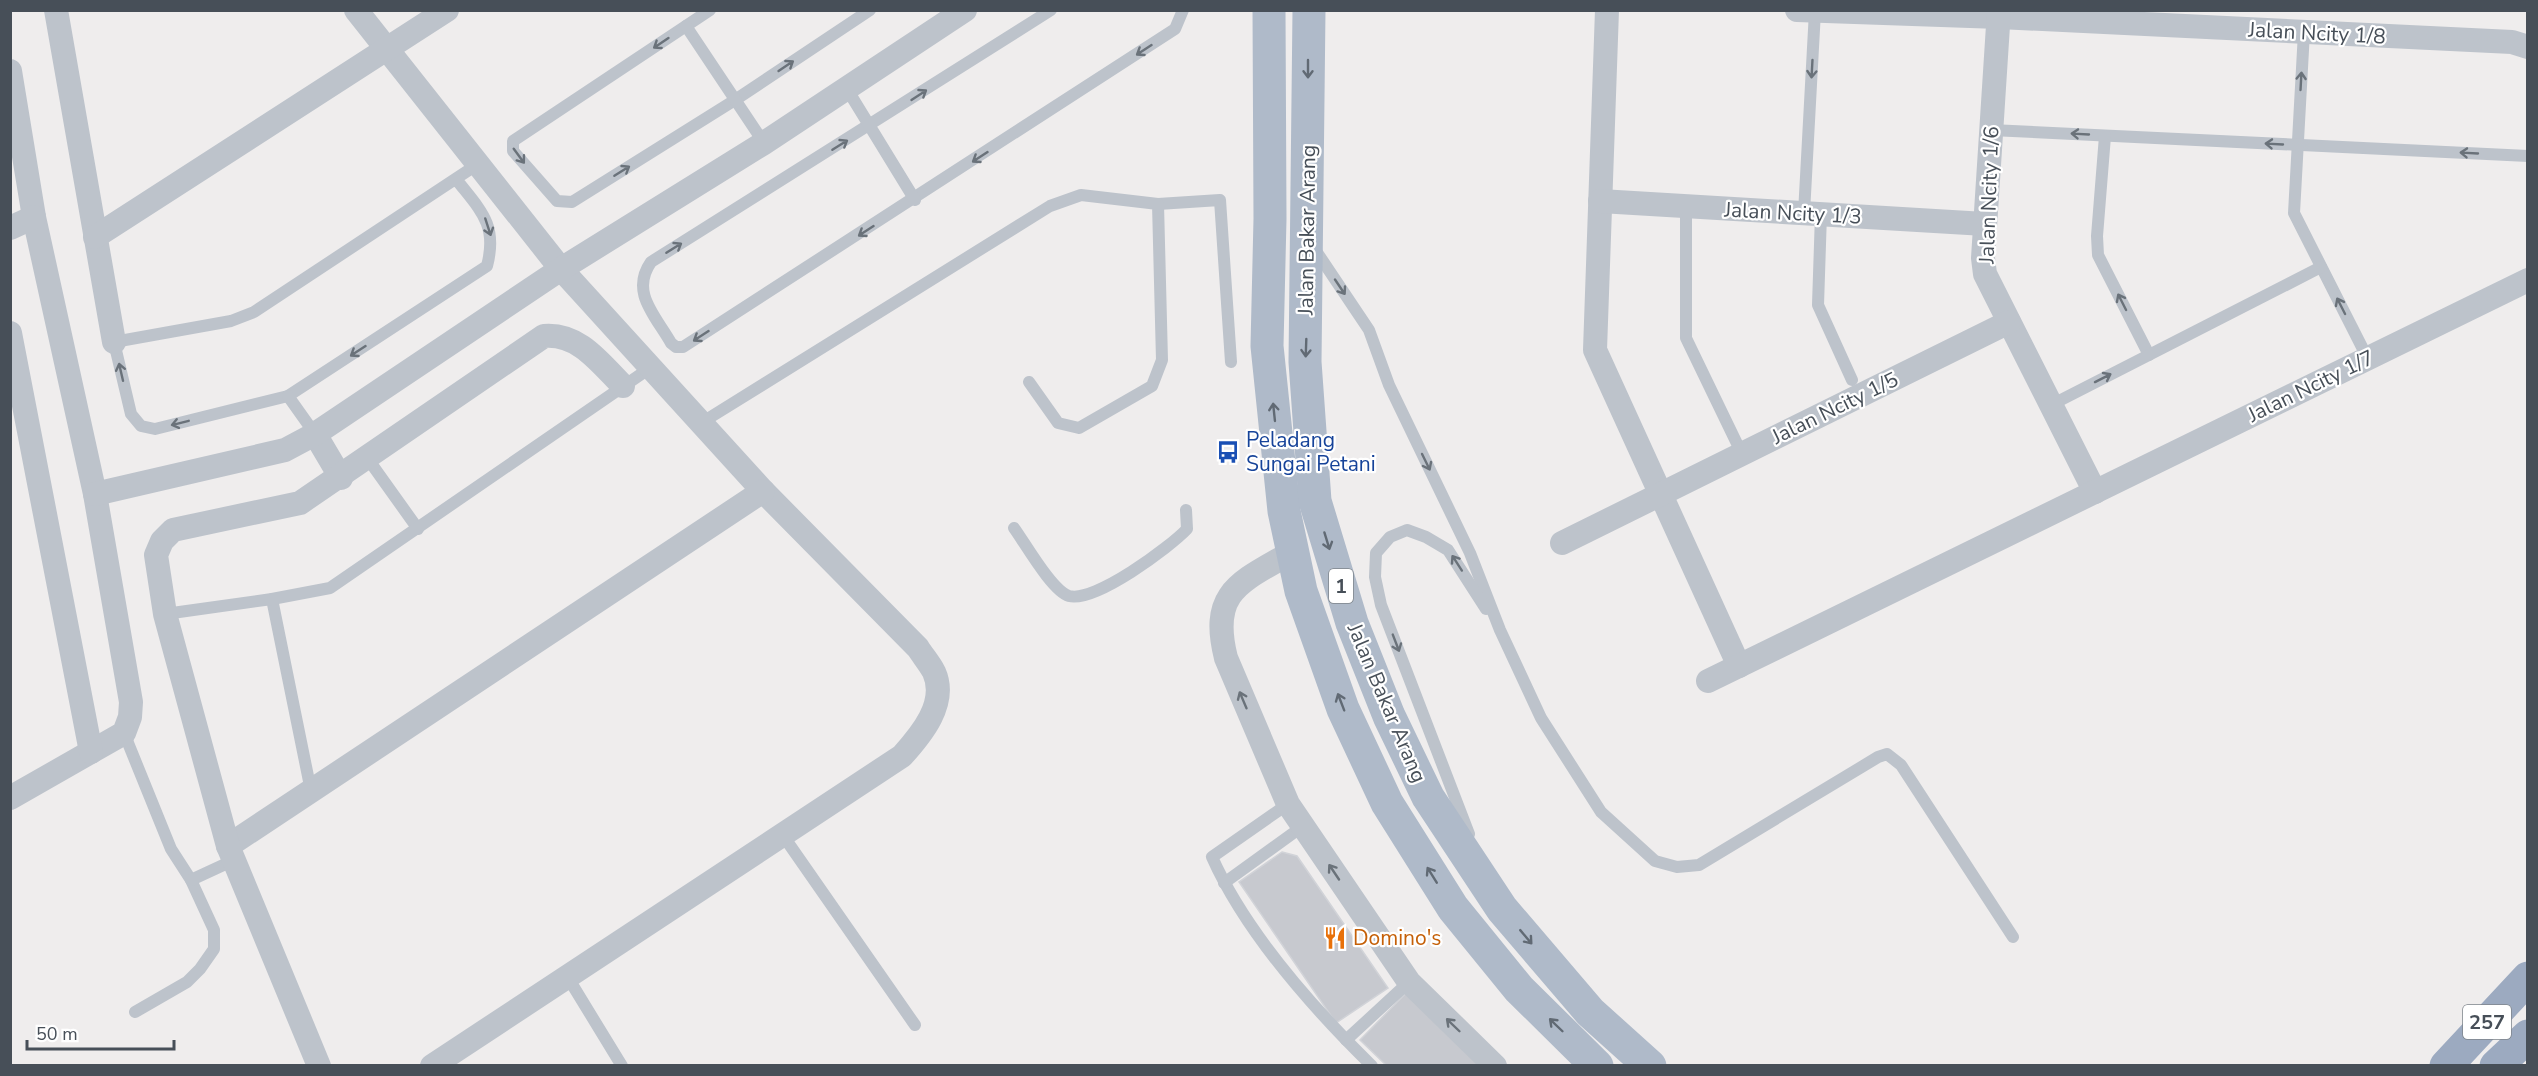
<svg xmlns="http://www.w3.org/2000/svg" width="2538" height="1076" font-family="'Nunito Sans',sans-serif">
	<style>
		.building { fill: #c7c9cf; stroke: #d1d3d8; stroke-width: 1.5 }
		.lines { fill: none; stroke-linecap: round; stroke-linejoin: round }
		.service { stroke: #bdc3cb; stroke-width: 12 }
		.minor { stroke: #bdc3cb; stroke-width: 24 }
		.primary { stroke: #afbac9; stroke-width: 33 }
		.trunk { stroke: #9caac0; stroke-width: 33 }
		.oneway { stroke: #6a727a }
		.oneway2 { stroke: #616a74 }
		.labels { text-anchor: middle; stroke-width: 4.5; stroke-linejoin: round; paint-order: stroke }
		.shield { fill: #fff; stroke: #7e848a; stroke-width: 1.5 }
		.shield-label { font-size: 20px; font-weight: bold; fill: #474f58 }
		.street-label { font-size: 21px; fill: #474f58; stroke: #fff }
		.transit-label { font-size: 21px; fill: #164399; stroke: #fff; text-anchor: start }
		.food-label { font-size: 21px; fill: #c56008; stroke: #fff; text-anchor: start }
	</style>
	<rect width="100%" height="100%" fill="#efeded"/>
	<!-- building -->
	<g class="building">
		<path d="M1282 852 1297 856 1388 988 1336 1023 1239 882Z"/>
		<path d="M1410 989 1490 1066H1387L1360 1040Z"/>
	</g>
	<g class="lines">
		<!-- service -->
		<g class="service">
			<path d="M710 10 513 141V151L557 201 572 202 735 100 870 10"/>
			<path d="M1051 10 651 262C630 292 655 315 671 343L676 347H683L1175 29 1183 10"/>
			<path d="M686 26 764 143"/>
			<path d="M2304 32 2294 213 2368 359"/>
			<path d="M847 89 915 200"/>
			<path d="M1991 130 2528 156"/>
			<path d="M2105 136 2097 236 2098 255 2149 355"/>
			<path d="M456 179C480 210 498 224 487 266L288 396 155 429 141 426 131 414 114 342 231 321 254 312 478 164"/>
			<path d="M1158 204 1220 200 1231 362"/>
			<path d="M1686 207V338L1742 454"/>
			<path d="M1804 213 1815 11"/>
			<path d="M1821 214 1818 305 1852 380"/>
			<path d="M1314 248 1369 330 1389 385 1470 553 1500 630 1541 718 1601 812 1655 861 1677 867 1699 865 1878 757 1887 754 1901 765 2013 937"/>
			<path d="M288 396 315 434"/>
			<path d="M2051 405 2321 267"/>
			<path d="M701 423 1050 206 1081 195 1158 204 1162 360 1152 386 1079 428 1058 423 1029 382"/>
			<path d="M368 459 418 529"/>
			<path d="M1014 528C1025 543 1052 591 1069 596 1095 603 1170 547 1187 529L1186 510"/>
			<path d="M272 599 311 791"/>
			<path d="M165 614 272 599 330 588 650 368"/>
			<path d="M124 733 171 849 191 880 214 930V949L200 969 187 982 135 1012"/>
			<path d="M1288 804 1212 857C1245 931 1314 1009 1372 1066"/>
			<path d="M782 834 915 1025"/>
			<path d="M1469 834 1381 605 1375 577 1376 553 1390 537 1407 530 1426 537 1448 550 1486 609"/>
			<path d="M191 880 232 861"/>
			<path d="M1224 883 1303 826"/>
			<path d="M567 976 622 1066"/>
			<path d="M1346 1040 1409 982"/>
		</g>
		<!-- minor -->
		<g class="minor">
			<path d="M56 10 114 342"/>
			<path d="M356 10 561 269 763 491 918 648C923 656 930 664 934 672 948 703 921 735 902 756L432 1066"/>
			<path d="M1607 10 1595 350 1739 666"/>
			<path d="M1797 10 1999 17 2512 42 2528 47"/>
			<path d="M1999 10 1983 258 1985 274 2095 492"/>
			<path d="M10 71 34 217 95 494 131 702 130 717 124 733 10 798"/>
			<path d="M1600 201 1985 224"/>
			<path d="M10 228 34 217"/>
			<path d="M95 237 447 10"/>
			<path d="M10 333 91 752"/>
			<path d="M315 434 341 478"/>
			<path d="M95 494 285 450 315 434 561 269 764 143 965 10"/>
			<path d="M1562 543 2009 322"/>
			<path d="M1292 552C1241 582 1209 591 1226 658L1288 804 1409 982 1495 1066"/>
			<path d="M1708 681 2528 280"/>
			<path d="M228 846 763 491"/>
			<path d="M319 1066 228 846 165 614 156 555 162 541 173 530 300 503 544 336C579 333 600 363 623 386"/>
		</g>
		<!-- primary -->
		<g class="primary">
			<path d="M1269 10 1270 219 1267 346 1284 511 1301 591 1343 709 1387 803 1453 908 1519 989 1597 1066"/>
			<path d="M1309 10 1305 362 1315 501 1352 623 1389 716 1428 797 1502 909 1590 1012 1650 1066"/>
		</g>
		<!-- trunk -->
		<g class="trunk">
			<path d="M2446 1066 2528 978"/>
			<path d="M2496 1066 2528 1036"/>
		</g>
	</g>
	<!-- one-way arrows -->
	<defs><path id="oneway-shaft" d="M-6 0H5M1.5-3L5.5 0L1.5 3" fill="none" stroke-width="1.6" stroke-linecap="round" stroke-linejoin="round" transform="scale(1.5)"/></defs>
	<g class="oneway">
		<use href="#oneway-shaft" transform="translate(661 43) rotate(146)"/>
		<use href="#oneway-shaft" transform="translate(1144 50) rotate(147)"/>
		<use href="#oneway-shaft" transform="translate(786 66) rotate(-34)"/>
		<use href="#oneway-shaft" transform="translate(1812 69) rotate(93)"/>
		<use href="#oneway-shaft" transform="translate(2301 81) rotate(-87)"/>
		<use href="#oneway-shaft" transform="translate(919 95) rotate(-33)"/>
		<use href="#oneway-shaft" transform="translate(2080 134) rotate(-177)"/>
		<use href="#oneway-shaft" transform="translate(2274 144) rotate(-177)"/>
		<use href="#oneway-shaft" transform="translate(840 145) rotate(-32)"/>
		<use href="#oneway-shaft" transform="translate(2469 153) rotate(-177)"/>
		<use href="#oneway-shaft" transform="translate(519 156) rotate(54)"/>
		<use href="#oneway-shaft" transform="translate(980 157) rotate(147)"/>
		<use href="#oneway-shaft" transform="translate(622 171) rotate(-32)"/>
		<use href="#oneway-shaft" transform="translate(488 227) rotate(72)"/>
		<use href="#oneway-shaft" transform="translate(866 231) rotate(147)"/>
		<use href="#oneway-shaft" transform="translate(674 248) rotate(-32)"/>
		<use href="#oneway-shaft" transform="translate(1340 287) rotate(56)"/>
		<use href="#oneway-shaft" transform="translate(2122 302) rotate(-117)"/>
		<use href="#oneway-shaft" transform="translate(2341 306) rotate(-117)"/>
		<use href="#oneway-shaft" transform="translate(701 336) rotate(147)"/>
		<use href="#oneway-shaft" transform="translate(358 351) rotate(147)"/>
		<use href="#oneway-shaft" transform="translate(121 372) rotate(-103)"/>
		<use href="#oneway-shaft" transform="translate(2103 378) rotate(-27)"/>
		<use href="#oneway-shaft" transform="translate(180 423) rotate(166)"/>
		<use href="#oneway-shaft" transform="translate(1426 462) rotate(64)"/>
		<use href="#oneway-shaft" transform="translate(1457 563) rotate(-123)"/>
		<use href="#oneway-shaft" transform="translate(1396 643) rotate(69)"/>
		<use href="#oneway-shaft" transform="translate(1243 700) rotate(-113)"/>
		<use href="#oneway-shaft" transform="translate(1334 872) rotate(-124)"/>
		<use href="#oneway-shaft" transform="translate(1453 1025) rotate(-136)"/>
	</g>
	<g class="oneway2">
		<use href="#oneway-shaft" transform="translate(1308 69) rotate(90)"/>
		<use href="#oneway-shaft" transform="translate(1306 348) rotate(92)"/>
		<use href="#oneway-shaft" transform="translate(1274 412) rotate(-96)"/>
		<use href="#oneway-shaft" transform="translate(1327 541) rotate(73)"/>
		<use href="#oneway-shaft" transform="translate(1341 702) rotate(-111)"/>
		<use href="#oneway-shaft" transform="translate(1432 875) rotate(-122)"/>
		<use href="#oneway-shaft" transform="translate(1526 937) rotate(50)"/>
		<use href="#oneway-shaft" transform="translate(1556 1025) rotate(-136)"/>
	</g>
	<!-- icons -->
	<defs>
		<g id="bus-bare" transform="scale(1.8)"><path d="M-5-6H5V4H4V6H2V4H-2V6H-4V4H-5ZM-3.5-4V0h7V-4ZM-3.5 1.2v1.5H-2V1.2ZM2 1.2v1.5H3.5V1.2Z" fill="#1a4fb4" stroke="#fff" stroke-width="2.5" paint-order="stroke"/></g>
		<g id="restaurant-bare" transform="scale(1.8)"><path d="M-5-6h1v4h1v-4h1v4h1v-4h1v5L-1.5 .5V6h-2V.5L-5-1ZM5-6V6H3V1.5H1.5Q1.5-4 5-6Z" fill="#e8710a" stroke="#fff" stroke-width="2.5" paint-order="stroke"/></g>
	</defs>
	<g fill-rule="evenodd">
		<use href="#bus-bare" x="1228" y="452"/>
		<use href="#restaurant-bare" x="1335" y="938"/>
	</g>
	<g class="labels">
		<!-- shield labels -->
		<g class="shield">
			<rect x="1329" y="569" width="24" height="34" rx="4.5"/>
			<rect x="2463" y="1005" width="48" height="34" rx="4.5"/>
		</g>
		<g class="shield-label">
			<text x="1341" y="593">1</text>
			<text x="2487" y="1029">257</text>
		</g>
		<!-- street labels -->
		<g class="street-label">
			<text transform="translate(2317 33) rotate(3)" y="7">Jalan Ncity 1/8</text>
			<text transform="translate(1989 195) rotate(-88)" y="7">Jalan Ncity 1/6</text>
			<text transform="translate(1793 213) rotate(3)" y="7">Jalan Ncity 1/3</text>
			<text transform="translate(1307 230) rotate(-89)" y="7">Jalan Bakar Arang</text>
			<text transform="translate(2311 386) rotate(-26)" y="7">Jalan Ncity 1/7</text>
			<text transform="translate(1835 408) rotate(-26)" y="7">Jalan Ncity 1/5</text>
			<text transform="translate(1387 703) rotate(67)" y="7">Jalan Bakar Arang</text>
		</g>
		<!-- transit labels -->
		<g class="transit-label">
			<text x="1246" y="447">Peladang<tspan x="1246" dy="24">Sungai Petani</tspan></text>
		</g>
		<!-- food labels -->
		<g class="food-label">
			<text x="1353" y="945">Domino's</text>
		</g>
	</g>
	<!-- border -->
	<rect width="2538" height="1076" fill="none" stroke="#474f58" stroke-width="24"/>
	<!-- scale -->
	<path d="M27 1040v9h147v-9" fill="none" stroke="#474f58" stroke-width="3"/>
	<text x="36" y="1040" font-size="18" fill="#474f58" stroke="#ffffff" stroke-width="4.5" paint-order="stroke">50 m</text>
</svg>
